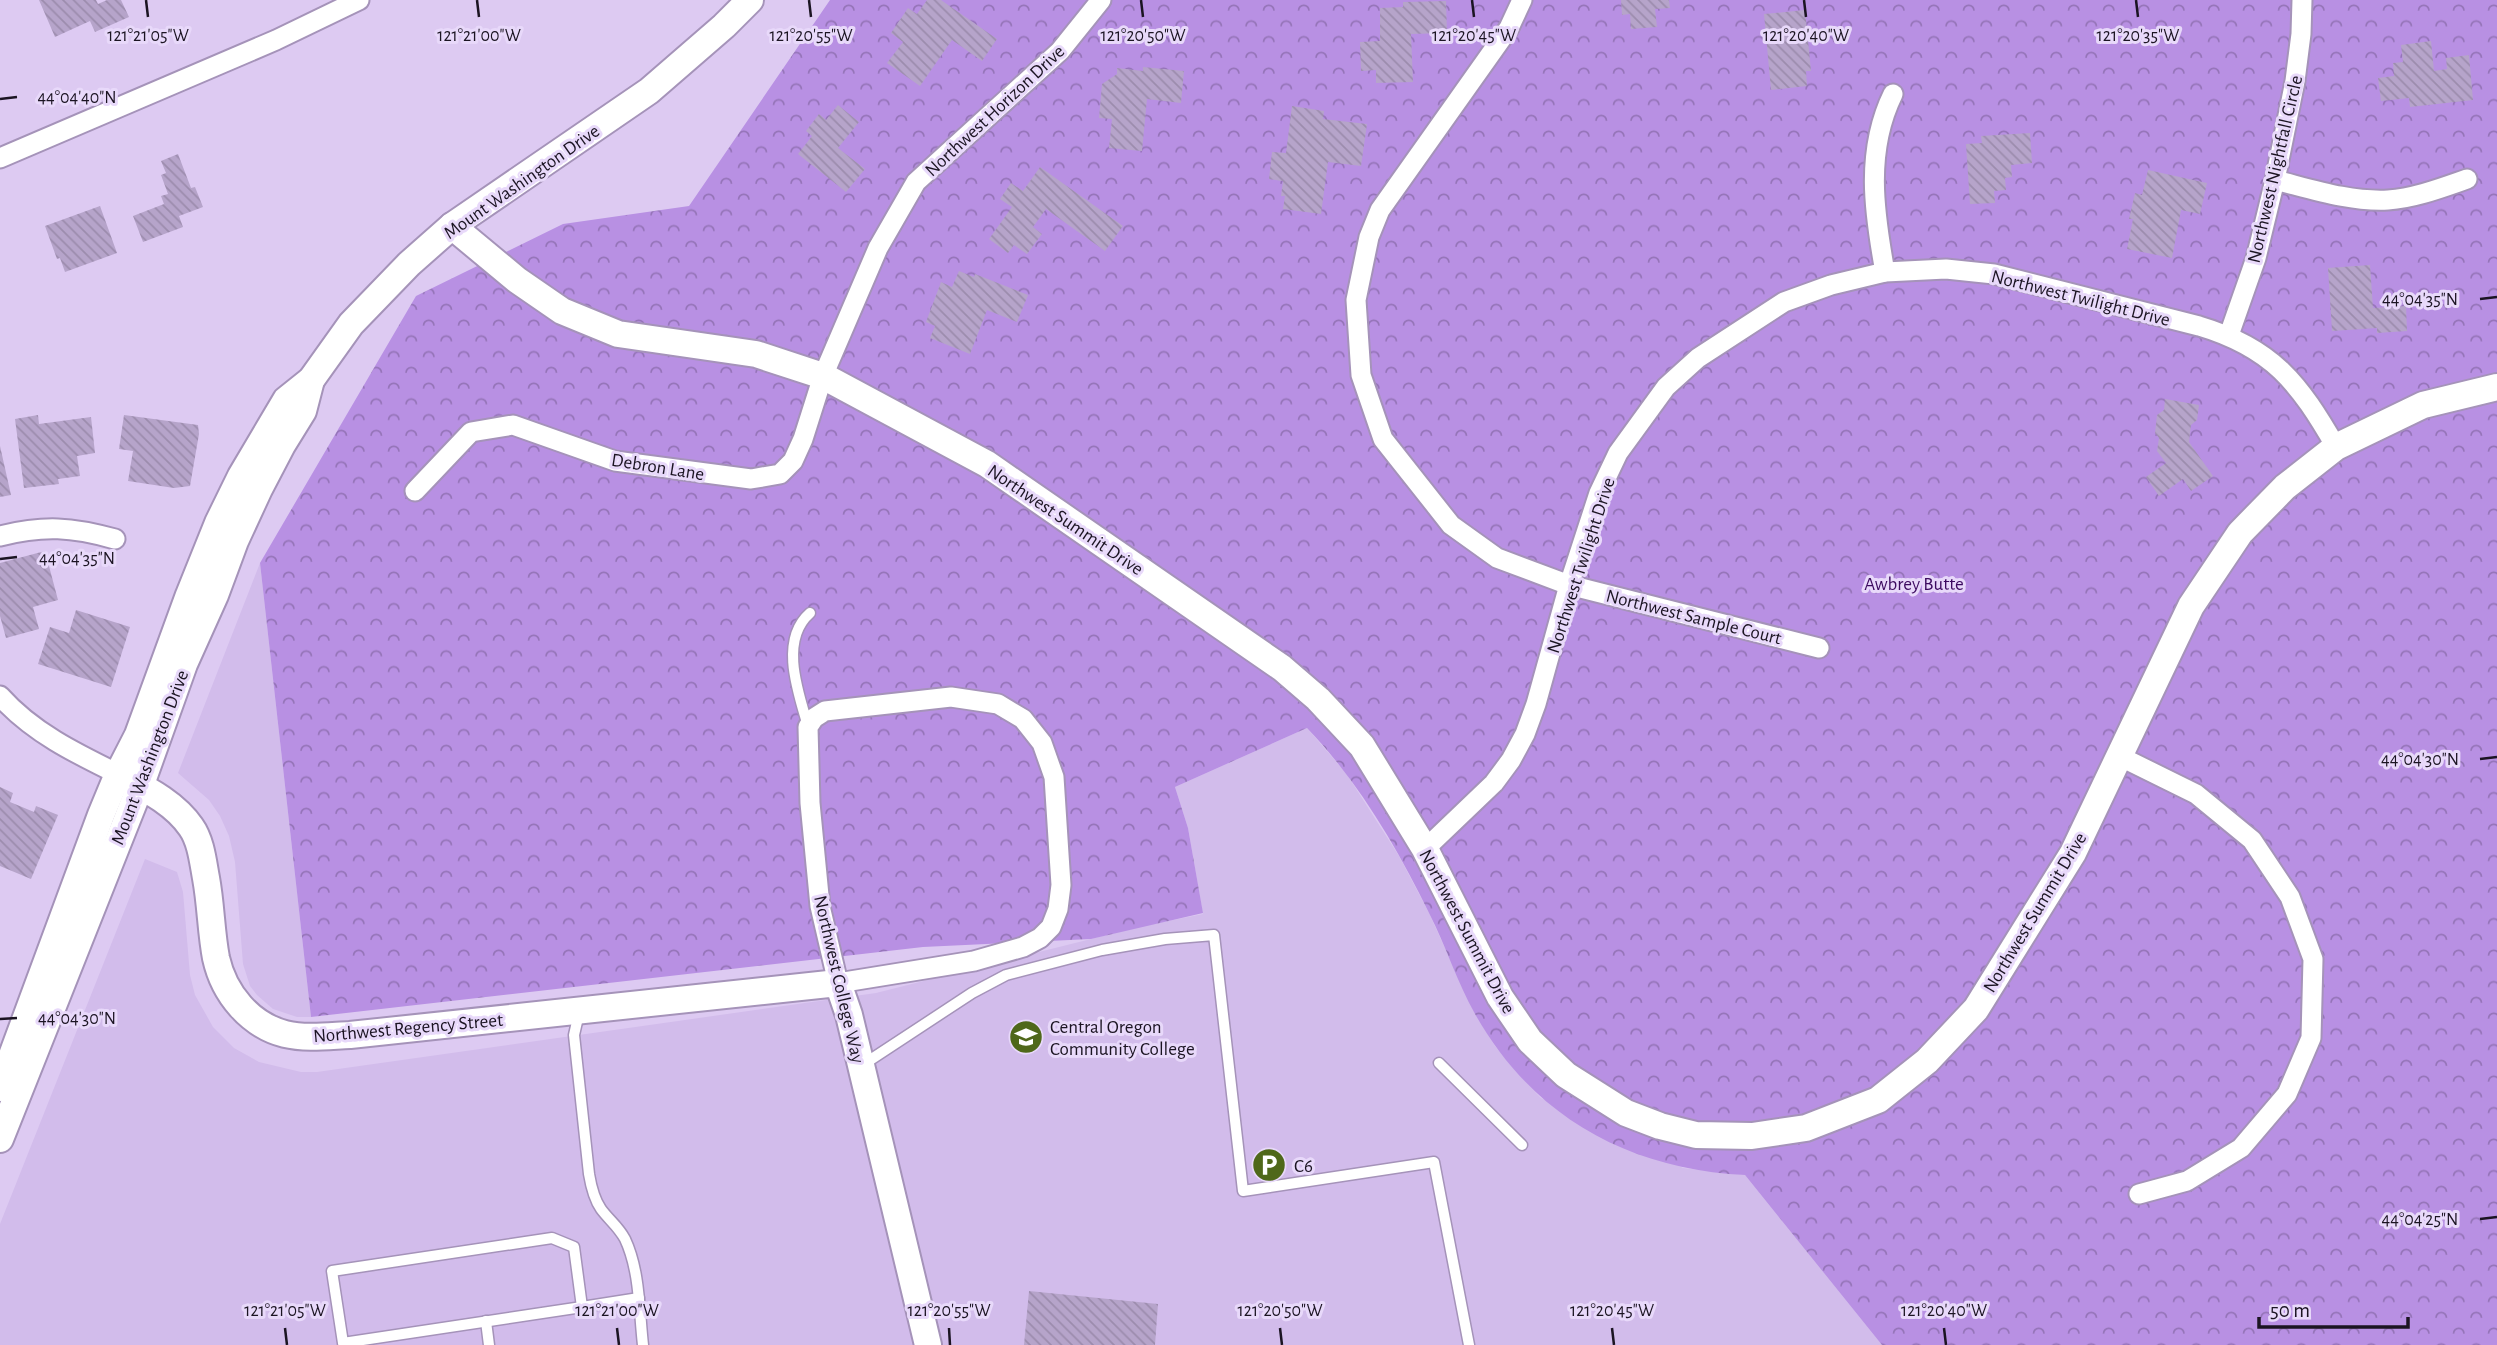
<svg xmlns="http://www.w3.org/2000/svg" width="2497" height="1345" font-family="'Alegreya Sans',sans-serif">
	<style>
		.built { fill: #d2bceb }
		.forest { fill: url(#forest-crowns) }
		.building { fill: url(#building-back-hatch) }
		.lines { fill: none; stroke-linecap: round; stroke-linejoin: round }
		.lane-casing { stroke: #a593b9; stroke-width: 13 }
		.street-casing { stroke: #a593b9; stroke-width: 23 }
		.secondary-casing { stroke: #a593b9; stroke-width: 30 }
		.lane { stroke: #fff; stroke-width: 10 }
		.street { stroke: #fff; stroke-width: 19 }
		.secondary { stroke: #fff; stroke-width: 26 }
		.ticks { fill: none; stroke: #1b1422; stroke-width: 2.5 }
		.labels { text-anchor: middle; stroke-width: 6; stroke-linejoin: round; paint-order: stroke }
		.street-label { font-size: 19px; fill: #1b1422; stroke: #e8d9fa }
		.park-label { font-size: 19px; fill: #3c0a5f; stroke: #e8d9fa }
		.poi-label { font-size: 19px; fill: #1b1422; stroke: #e8d9fa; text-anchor: start }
		.ticks-label { font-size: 18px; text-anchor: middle; fill: #1b1422; stroke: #e8d9fa; stroke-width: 6; stroke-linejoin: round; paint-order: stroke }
	</style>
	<defs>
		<pattern id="forest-crowns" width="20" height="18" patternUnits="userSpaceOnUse" patternTransform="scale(1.75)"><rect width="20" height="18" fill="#b890e3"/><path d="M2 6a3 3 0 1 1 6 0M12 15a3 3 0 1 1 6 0" fill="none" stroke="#9574b8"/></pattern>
		<pattern id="building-back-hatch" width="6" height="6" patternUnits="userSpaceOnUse" patternTransform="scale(1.75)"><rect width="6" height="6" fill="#b6a4ca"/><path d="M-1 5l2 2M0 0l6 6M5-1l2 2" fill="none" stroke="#9c8cad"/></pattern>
	</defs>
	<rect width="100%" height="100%" fill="#ddcaf2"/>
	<!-- built -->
	<g class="built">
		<path d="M260 563 311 1017H297L273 1009 257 995 250 986 243 964 235 862 229 836 220 816 209 800 178 773Z"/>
		<path d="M1307 728 1346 773 1399 856 1429 913 1475 1014 1495 1046 1518 1074 1541 1098 1683 1168 1745 1175 1882 1345H0V1224L145 859 177 872 183 892 190 975 195 995 213 1027 234 1048 259 1062 301 1072H317L876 993 1143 926 1203 914 1188 828 1175 787Z"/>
	</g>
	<!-- forest -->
	<path class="forest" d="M830 0H2497V1345H1882L1745 1175C1629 1169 1533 1117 1475 1014 1457 982 1446 946 1429 913 1397 847 1358 781 1307 728L1175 787 1188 828 1203 913 1091 939 923 947 311 1017 260 563 416 296 563 224 689 206Z"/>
	<!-- building -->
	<g class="building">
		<path d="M39 0H96L98 4 107 0H121L129 17 95 32 90 21 55 37Z"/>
		<path d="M927 0H941L997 39 982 61 952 40 920 86 887 63 903 42 891 33 908 8 917 14Z"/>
		<path d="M1621 0H1669L1670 8 1655 9 1657 27 1631 29 1630 14 1622 15Z"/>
		<path d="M1446 1 1447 33 1411 34 1413 82 1376 83V70L1361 71 1360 42 1380 41V8L1403 7V2Z"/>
		<path d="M1805 10 1811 71H1806L1807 86 1771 90 1764 14Z"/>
		<path d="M2431 41 2434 71 2447 69 2446 58 2469 55 2473 100 2410 107 2409 98 2381 101 2378 78 2394 76 2393 63 2403 62 2401 45Z"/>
		<path d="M1143 67 1184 71 1181 103 1147 99 1142 151 1109 148 1112 119 1099 118 1102 84 1117 74V68L1143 71Z"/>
		<path d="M838 105 859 122 838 148 865 169 846 192 798 154 812 136 806 131 819 114 826 120Z"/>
		<path d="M1292 106 1324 111 1323 119 1367 124 1361 166 1328 162 1321 214 1283 209 1285 196H1281L1283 181 1269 179 1272 152 1286 153Z"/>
		<path d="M2030 133 2032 163 2011 165 2012 177 2005 178 2006 190 1994 191 1995 203 1970 204 1966 144 1982 143 1981 136Z"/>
		<path d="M178 154 191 188 195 187 203 207 179 216 183 227 143 242 133 216 164 204 161 196 168 194 161 175 166 173 161 161Z"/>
		<path d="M1040 167 1123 226 1105 251 1046 209 1033 227 1042 234 1027 254 1014 245 1008 253 989 239 1012 207 1000 199 1011 183 1023 191Z"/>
		<path d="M2148 170 2207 183 2200 214 2181 210 2172 258 2127 249 2133 219H2129L2135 193 2142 195Z"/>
		<path d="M100 206 117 253 65 272 60 258 57 259 45 226Z"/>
		<path d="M2370 265 2373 308 2406 306 2407 331 2377 333V328L2332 331 2328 268Z"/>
		<path d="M959 271 974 277 975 274 1028 295 1017 322 987 310 970 354 930 338 935 326 926 322 941 282 952 287Z"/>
		<path d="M2165 399 2199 405 2197 420 2191 425 2189 442 2213 476 2191 491 2183 479 2159 496 2146 477 2166 463 2157 451 2159 438 2155 433 2157 415 2164 410Z"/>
		<path d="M38 415 39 424 91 417 95 453 77 456 80 476 58 479 59 484 24 488 15 419Z"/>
		<path d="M124 415 198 425 199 434 190 486 174 488 128 481 133 451 119 449Z"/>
		<path d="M0 446 11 495 0 497Z"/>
		<path d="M45 551 58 600 33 607 39 629 6 638 0 616V563Z"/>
		<path d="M76 610 130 627 111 687 38 664 50 627 69 633Z"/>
		<path d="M0 787 13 793 10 802 34 812 36 806 58 815 31 879 0 866Z"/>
		<path d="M1029 1291 1158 1304 1155 1345H1024Z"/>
	</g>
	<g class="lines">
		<!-- lane casing -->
		<g class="lane-casing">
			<g id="lane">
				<path d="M808 726C798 692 779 640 810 613"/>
				<path d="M579 1013 574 1035 589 1174C591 1186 594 1199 601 1209 609 1220 618 1226 625 1239 640 1271 639 1310 643 1345"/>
				<path d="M1439 1063 1522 1145"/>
				<path d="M864 1064 972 993 1006 975 1102 950 1165 939 1214 935 1243 1191 1434 1162 1469 1345"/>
				<path d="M552 1238 574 1247 582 1307 343 1343 332 1271Z"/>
				<path d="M582 1307 639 1298"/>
				<path d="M486 1321 489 1345"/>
			</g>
		</g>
		<!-- street casing -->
		<g class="street-casing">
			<g id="street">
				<path d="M1522 0 1509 28 1380 210 1369 237 1356 300 1361 375 1383 439 1451 525 1497 558 1569 585 1819 648"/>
				<path d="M0 158 276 40 359 0"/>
				<path d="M2275 180C2311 189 2350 202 2388 200 2415 198 2441 188 2467 179"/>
				<path d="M1885 272C1874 212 1865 151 1893 94"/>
				<path d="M2229 335 2256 258 2275 180 2295 81 2301 34 2302 0"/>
				<path d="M415 491 471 432 513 425 615 461 751 479 780 474 793 461 803 439 823 376 878 248 916 182 1060 51 1101 0"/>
				<path d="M0 536C44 525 72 527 115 539"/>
				<path d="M0 696C32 732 75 753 118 774"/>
				<path d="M951 697 998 704 1023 719 1042 743 1054 777 1061 885 1058 909 1051 927 1040 938 1023 947 974 961 838 983 820 906 810 803 808 727 814 718 825 711Z"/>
				<path d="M2119 756 2196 794 2252 840 2290 897 2313 959 2311 1038 2287 1094 2241 1148 2187 1181 2139 1194"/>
				<path d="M1425 849 1494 783 1511 760 1525 734 1536 704 1569 585 1599 493 1618 453 1666 387 1698 358 1784 302 1831 285 1885 272 1946 269 1994 274 2199 326C2273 348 2299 383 2336 447"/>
			</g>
		</g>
		<!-- secondary casing -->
		<g class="secondary-casing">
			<g id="secondary">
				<path d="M452 226 517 280 562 311 618 334 756 354 823 376 987 464 1282 668 1318 699 1362 746 1425 849 1500 997 1530 1041 1566 1075 1626 1113 1660 1126 1696 1135 1752 1136 1806 1128 1878 1100 1927 1061 1976 1009 2073 853 2191 606 2240 533 2285 487 2336 447 2423 405 2497 387"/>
				<path d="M118 774C144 788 174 802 191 827 201 841 203 862 206 878 211 905 211 932 216 958 224 994 250 1025 285 1034 306 1039 328 1036 350 1035L838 983 849 1015 928 1345"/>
				<path d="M0 1088 101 815 118 774 138 735 189 595 218 523 241 476 286 400 311 380 351 324 409 264 452 226 649 91 724 26 750 0"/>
				<path d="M0 1139 140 787 184 664 215 595 235 541 259 489 282 445 303 411 311 380"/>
			</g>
		</g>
		<!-- lane -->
		<use href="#lane" class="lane"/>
		<!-- street -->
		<use href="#street" class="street"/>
		<!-- secondary -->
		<use href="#secondary" class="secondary"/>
	</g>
	<!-- ticks -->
	<path class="ticks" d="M146 0 148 17M477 0 479 17M809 0 811 17M1141 0 1143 17M1472 0 1474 17M1804 0 1806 17M2136 0 2138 17M0 99 17 97M2480 299 2497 297M0 559 17 557M2480 759 2497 757M0 1019 17 1018M2480 1219 2497 1217M285 1328 287 1345M617 1328 619 1345M949 1328 950 1345M1280 1328 1282 1345M1612 1328 1614 1345M1944 1328 1946 1345"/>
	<!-- icons -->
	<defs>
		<g id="university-disc" transform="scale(1.75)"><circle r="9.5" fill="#4f681a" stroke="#e8d9fa"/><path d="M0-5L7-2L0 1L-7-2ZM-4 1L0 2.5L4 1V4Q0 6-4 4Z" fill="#fff"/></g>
		<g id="parking-disc" transform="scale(1.75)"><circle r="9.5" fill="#4f681a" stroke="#e8d9fa"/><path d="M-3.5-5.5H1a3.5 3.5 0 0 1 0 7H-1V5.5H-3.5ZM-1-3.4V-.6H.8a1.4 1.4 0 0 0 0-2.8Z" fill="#fff"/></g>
	</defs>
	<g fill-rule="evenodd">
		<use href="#university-disc" x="1026" y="1037"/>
		<use href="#parking-disc" x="1269" y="1165"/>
	</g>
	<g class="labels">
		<!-- street labels -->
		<g class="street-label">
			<text transform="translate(994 110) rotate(-43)" y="7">Northwest Horizon Drive</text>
			<text transform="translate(2274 169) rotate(-77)" y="7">Northwest Nightfall Circle</text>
			<text transform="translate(521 181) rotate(-35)" y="7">Mount Washington Drive</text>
			<text transform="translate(2081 297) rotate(14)" y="7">Northwest Twilight Drive</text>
			<text transform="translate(658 466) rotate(9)" y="7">Debron Lane</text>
			<text transform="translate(1066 519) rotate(34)" y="7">Northwest Summit Drive</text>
			<text transform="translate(1580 565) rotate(-72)" y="7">Northwest Twilight Drive</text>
			<text transform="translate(1694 616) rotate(14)" y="7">Northwest Sample Court</text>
			<text transform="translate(149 757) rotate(-69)" y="7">Mount Washington Drive</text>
			<text transform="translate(2034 912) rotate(-59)" y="7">Northwest Summit Drive</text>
			<text transform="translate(1468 931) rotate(62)" y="7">Northwest Summit Drive</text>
			<text transform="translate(840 979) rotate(77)" y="7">Northwest College Way</text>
			<text transform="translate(408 1027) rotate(-5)" y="7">Northwest Regency Street</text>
		</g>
		<!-- park labels -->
		<g class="park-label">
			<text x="1914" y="590">Awbrey Butte</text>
		</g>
		<!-- poi labels -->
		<g class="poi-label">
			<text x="1050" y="1033">Central Oregon<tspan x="1050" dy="22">Community College</tspan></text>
			<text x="1294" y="1172">C6</text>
		</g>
	</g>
	<g class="ticks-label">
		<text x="148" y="41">121°21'05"W</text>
		<text x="479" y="41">121°21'00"W</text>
		<text x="811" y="41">121°20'55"W</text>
		<text x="1143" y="41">121°20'50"W</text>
		<text x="1474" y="41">121°20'45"W</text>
		<text x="1806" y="41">121°20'40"W</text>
		<text x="2138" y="41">121°20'35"W</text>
		<text x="77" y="103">44°04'40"N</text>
		<text x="2420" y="305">44°04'35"N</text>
		<text x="77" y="564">44°04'35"N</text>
		<text x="2420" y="765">44°04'30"N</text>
		<text x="77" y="1024">44°04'30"N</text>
		<text x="2420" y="1225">44°04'25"N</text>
		<text x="285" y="1316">121°21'05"W</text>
		<text x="617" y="1316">121°21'00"W</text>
		<text x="949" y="1316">121°20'55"W</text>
		<text x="1280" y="1316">121°20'50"W</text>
		<text x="1612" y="1316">121°20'45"W</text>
		<text x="1944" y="1316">121°20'40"W</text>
	</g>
	<!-- scale -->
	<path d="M2259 1317v10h149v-10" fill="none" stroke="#1b1422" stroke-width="3.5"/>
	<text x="2270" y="1317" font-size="21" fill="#1b1422" stroke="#e8d9fa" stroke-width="5" paint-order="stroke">50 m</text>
</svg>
